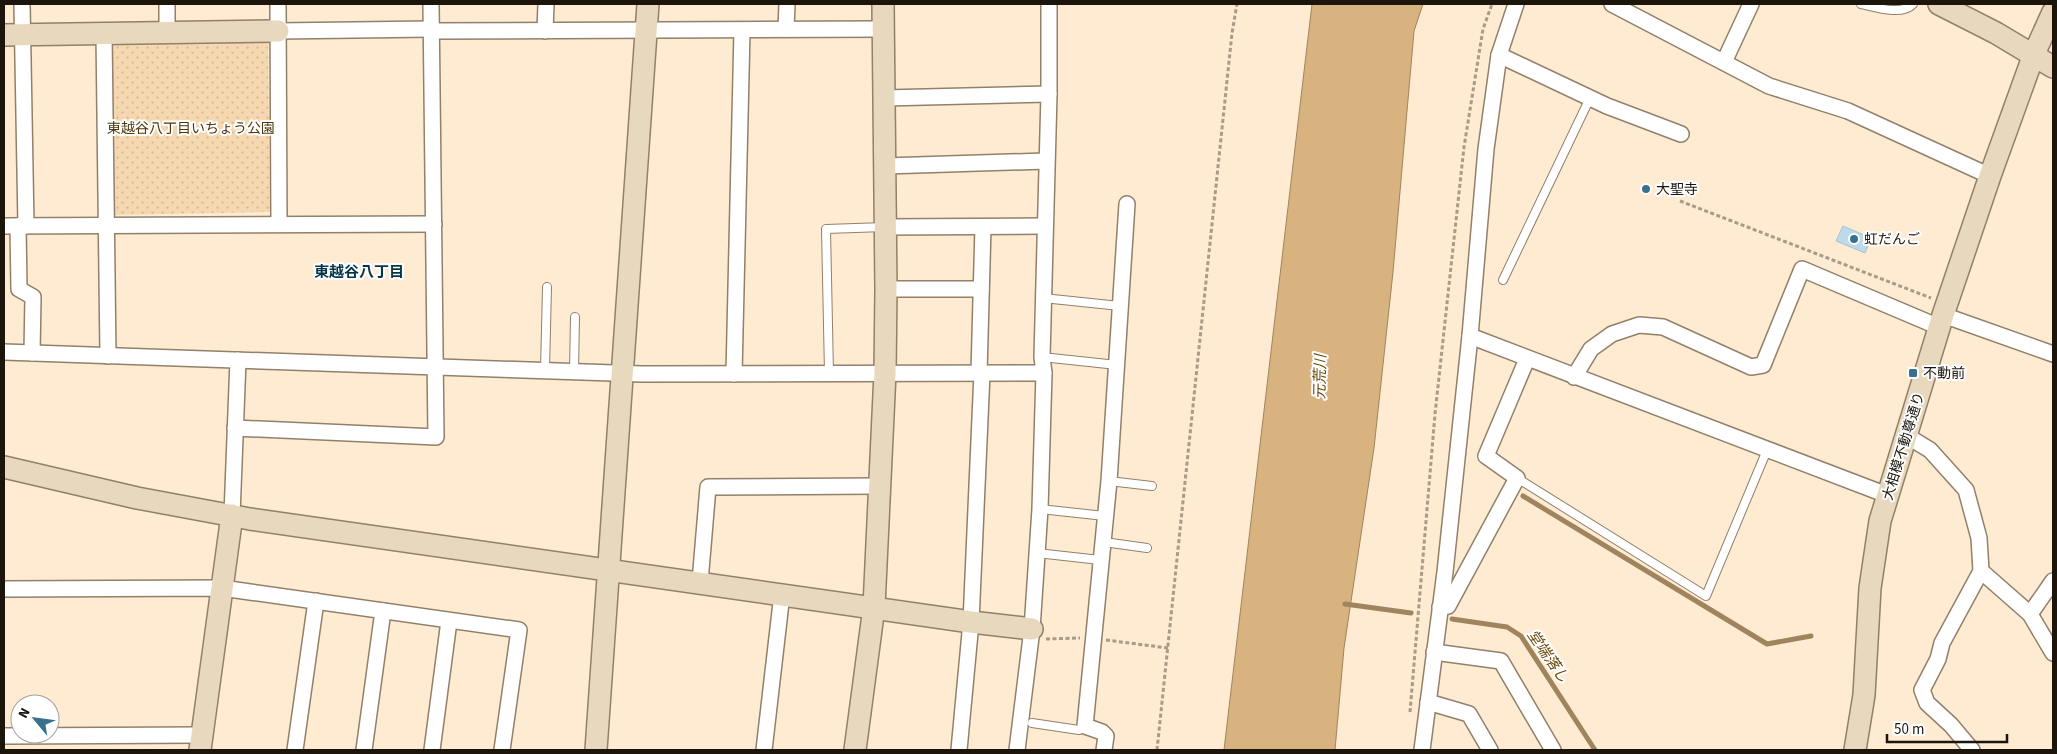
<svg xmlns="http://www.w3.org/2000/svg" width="2057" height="754" font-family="'Source Sans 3','Noto Sans JP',sans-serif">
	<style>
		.park { fill: url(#park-dots) }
		.water { fill: #d8b380; stroke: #9f845d }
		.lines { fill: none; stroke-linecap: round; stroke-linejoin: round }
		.stream { stroke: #9f845d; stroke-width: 5 }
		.building { fill: #bcdaea; stroke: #a5c2d1 }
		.lane-casing { stroke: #91806a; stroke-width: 10 }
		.street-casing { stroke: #91806a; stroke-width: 18 }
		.secondary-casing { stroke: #91806a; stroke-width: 24 }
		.path { stroke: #a99b88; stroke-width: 3; stroke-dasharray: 4 2.5; stroke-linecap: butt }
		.lane { stroke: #fff; stroke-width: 8 }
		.street { stroke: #fff; stroke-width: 15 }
		.secondary { stroke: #e8d8be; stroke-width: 21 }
		.poi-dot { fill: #39718c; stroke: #fff; stroke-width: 2 }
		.labels { text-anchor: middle; stroke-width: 4; stroke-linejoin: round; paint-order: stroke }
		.park-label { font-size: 14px; fill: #4e350b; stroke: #fff }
		.poi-label { font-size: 14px; fill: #1b150c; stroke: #fff; text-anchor: start }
		.street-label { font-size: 14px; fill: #1b150c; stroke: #fff }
		.neighbourhood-label { font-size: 15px; font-weight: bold; fill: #043649; stroke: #fff }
		.water-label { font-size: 15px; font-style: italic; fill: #6c4807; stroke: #fff }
	</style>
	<defs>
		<pattern id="park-dots" width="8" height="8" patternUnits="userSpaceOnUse" patternTransform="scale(1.25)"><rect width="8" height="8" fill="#f5d8b0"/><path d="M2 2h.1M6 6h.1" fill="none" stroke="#d1b896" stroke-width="1.8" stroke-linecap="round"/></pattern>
	</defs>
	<rect width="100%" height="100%" fill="#feebd2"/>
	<!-- park -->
	<path class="park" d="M268 40 270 212 114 215 111 43Z"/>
	<!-- water -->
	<path class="water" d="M1312 4H1423L1414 31 1393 272 1374 448 1344 648 1335 750H1224Z"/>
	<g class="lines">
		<!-- stream -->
		<g class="stream">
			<path d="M1523 496 1767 644 1811 636"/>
			<path d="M1345 604 1411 613"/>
			<path d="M1452 619 1507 627 1521 636 1595 750"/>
		</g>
	</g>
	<!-- building -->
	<path class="building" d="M1843 226 1871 238 1865 253 1836 241Z"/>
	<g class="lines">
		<!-- lane casing -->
		<g class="lane-casing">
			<g id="lane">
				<path d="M1861 4C1875 7 1902 16 1913 4"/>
				<path d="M1503 280 1590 98"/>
				<path d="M1043 298 1120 306"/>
				<path d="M1042 357 1117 365"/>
				<path d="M545 370 547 287"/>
				<path d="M574 371 575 317"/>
				<path d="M829 373 826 229 885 227"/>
				<path d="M1517 478 1706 596 1767 450"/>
				<path d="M1109 481 1152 486"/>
				<path d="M1040 509 1105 516"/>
				<path d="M1104 542 1147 548"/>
				<path d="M1037 553 1100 560"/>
				<path d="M1032 723 1079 730 1087 727"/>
			</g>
		</g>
		<!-- street casing -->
		<g class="street-casing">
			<g id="street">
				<path d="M22 4 26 226"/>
				<path d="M167 4V33"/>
				<path d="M278 4 279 224"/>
				<path d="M1612 4 1769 86 1848 111 1990 176"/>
				<path d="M786 29 787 4"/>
				<path d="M278 31 431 29"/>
				<path d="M431 31 883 29"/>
				<path d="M545 31 546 4"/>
				<path d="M104 33 108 356"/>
				<path d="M1499 55 1607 106 1681 134"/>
				<path d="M1724 62 1751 4"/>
				<path d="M884 98 1049 94"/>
				<path d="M885 166 1046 161"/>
				<path d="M4 226 434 224"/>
				<path d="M18 226 19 289 33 297 32 353"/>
				<path d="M885 227 1045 226"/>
				<path d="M886 289H981"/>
				<path d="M1943 315 2053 354"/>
				<path d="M1470 336 1887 495"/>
				<path d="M4 352 642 374 1044 373"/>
				<path d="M979 373 983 227"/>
				<path d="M734 374 742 31"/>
				<path d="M1574 377 1591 349 1612 334 1639 325 1663 327 1751 367 1763 365 1802 269 1939 327"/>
				<path d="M235 428 436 437 431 4"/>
				<path d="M1907 436 1930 450 1966 490 1979 538 1981 571 1942 643 1938 659 1922 690 1927 703 1951 725 1972 750"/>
				<path d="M232 515 238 360"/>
				<path d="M1981 571 2030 614 2053 653"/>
				<path d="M700 582 708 487 879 486"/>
				<path d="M4 589 222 588 519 630 502 750"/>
				<path d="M1440 607 1448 606 1517 478 1486 456 1527 359"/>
				<path d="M2030 614 2053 581"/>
				<path d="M1434 652 1501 661 1553 750"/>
				<path d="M1428 702 1469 714 1490 750"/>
				<path d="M4 736 202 735"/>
				<path d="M295 750 316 601"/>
				<path d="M364 750 383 611"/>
				<path d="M432 750 449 621"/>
				<path d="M764 750 782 594"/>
				<path d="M959 750 971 622 982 373"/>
				<path d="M1017 750 1032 629 1040 509 1044 373 1042 357 1049 94V4"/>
				<path d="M1104 750 1106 736 1102 732 1085 726 1109 481 1127 204"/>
				<path d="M1422 750 1445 572 1470 336 1486 149 1499 55 1516 4"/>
			</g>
		</g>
		<!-- secondary casing -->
		<g class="secondary-casing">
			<g id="secondary">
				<path d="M1939 4 1996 33 2053 67"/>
				<path d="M4 35 278 31"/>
				<path d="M4 467 137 498 250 519 971 622 1032 629"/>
				<path d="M200 750 232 515"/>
				<path d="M596 750 648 4"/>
				<path d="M855 750 874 607 885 373 886 289 883 4"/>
				<path d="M1855 750 1864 695 1870 588 1880 521 1943 315 1990 176 2034 54 2053 12"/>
			</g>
		</g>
		<!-- path -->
		<g class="path">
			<path d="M1680 201 1931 298"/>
			<path d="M1046 639 1080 638"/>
			<path d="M1106 640 1168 648"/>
			<path d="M1410 712 1435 414 1464 147 1483 29 1492 4"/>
			<path d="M1157 750 1232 33 1237 4"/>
		</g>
		<!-- lane -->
		<use href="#lane" class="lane"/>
		<!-- street -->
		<use href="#street" class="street"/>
		<!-- secondary -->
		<use href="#secondary" class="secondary"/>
	</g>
	<!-- markers -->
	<g class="poi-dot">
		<circle cx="1646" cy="189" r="5"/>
		<circle cx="1854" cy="239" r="5"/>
		<rect x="1908" y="368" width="10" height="10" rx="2.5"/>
	</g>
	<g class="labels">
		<!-- park labels -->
		<g class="park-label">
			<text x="191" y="133">東越谷八丁目いちょう公園</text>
		</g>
		<!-- poi labels -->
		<g class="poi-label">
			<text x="1656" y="194">大聖寺</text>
			<text x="1864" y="244">虹だんご</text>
			<text x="1923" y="378">不動前</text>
		</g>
		<!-- street labels -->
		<g class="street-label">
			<text transform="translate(1903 446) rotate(-73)" y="5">大相模不動尊通り</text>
		</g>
		<!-- neighbourhood labels -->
		<g class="neighbourhood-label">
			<text x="359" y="277">東越谷八丁目</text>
		</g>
		<!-- water labels -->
		<g class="water-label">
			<text transform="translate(1320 377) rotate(-89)" y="5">元荒川</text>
			<text transform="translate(1548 656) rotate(55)" y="5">堂端落し</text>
		</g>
	</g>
	<!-- border -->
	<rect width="2057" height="754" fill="none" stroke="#1b150c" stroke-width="10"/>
	<!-- north arrow -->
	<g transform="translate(35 719) rotate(299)"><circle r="24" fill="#ffffff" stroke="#a4a19e"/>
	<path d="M0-4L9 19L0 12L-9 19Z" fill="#39718c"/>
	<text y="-8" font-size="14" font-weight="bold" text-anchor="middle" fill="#1b150c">N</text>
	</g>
	<!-- scale -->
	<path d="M1887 734v8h120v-8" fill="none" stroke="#1b150c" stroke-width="2.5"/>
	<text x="1894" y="734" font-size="15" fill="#1b150c" stroke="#ffffff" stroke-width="4" paint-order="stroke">50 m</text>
</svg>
